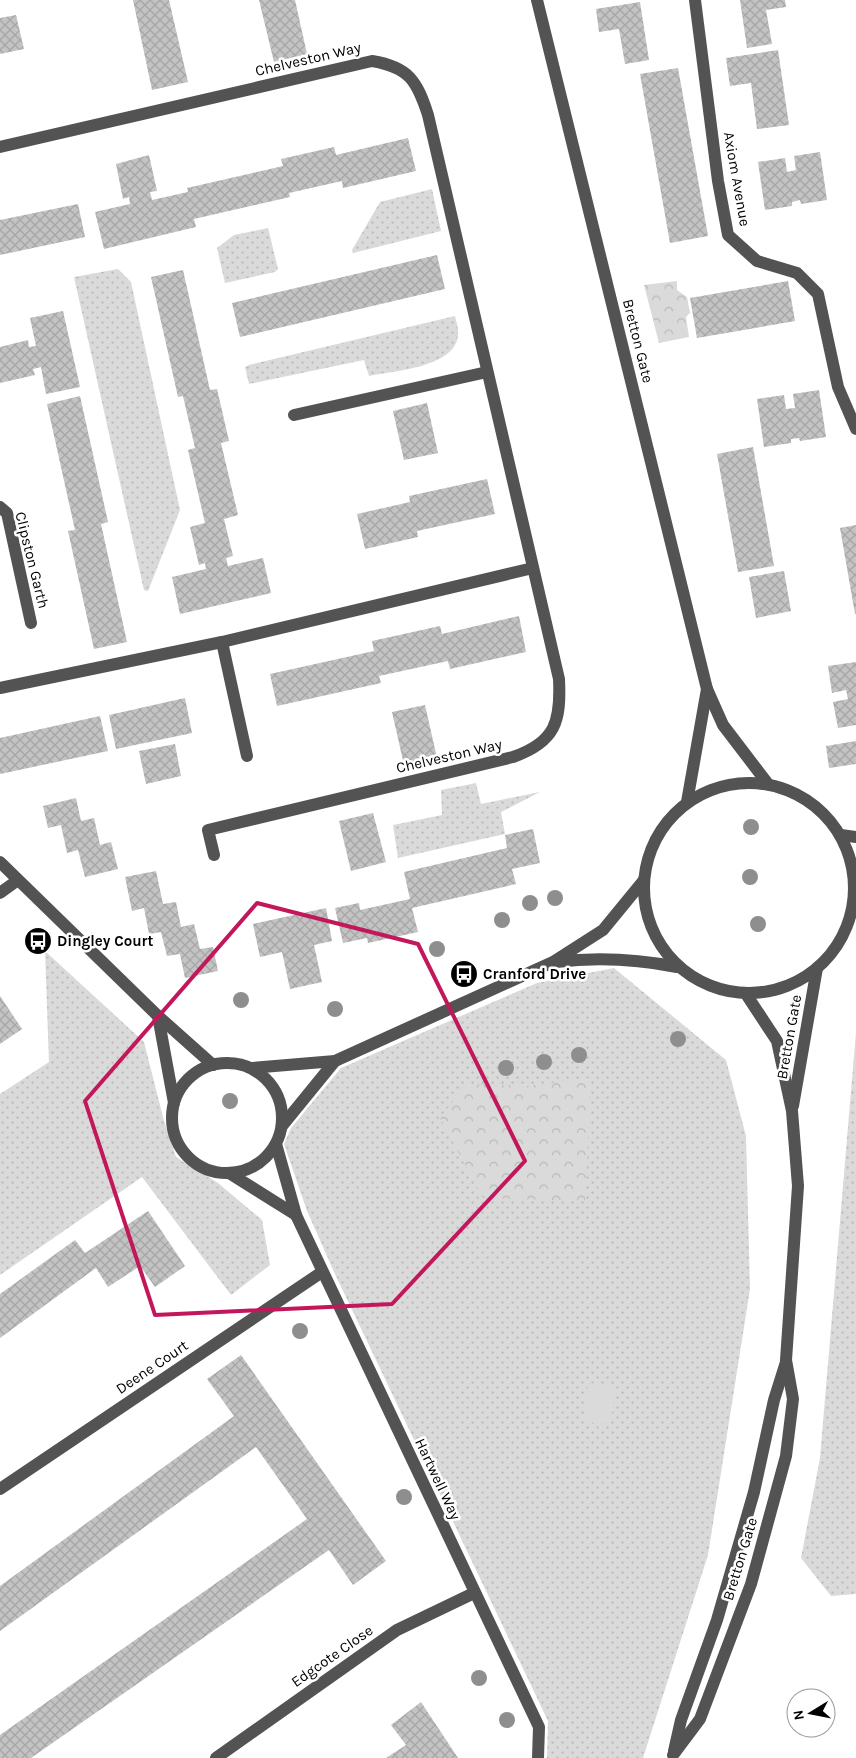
<svg xmlns="http://www.w3.org/2000/svg" width="856" height="1758" font-family="Karla,sans-serif">
	<style>
		.grass { fill: url(#grass-dots) }
		.forest { fill: url(#forest-crowns) }
		.pitch { fill: #dadada }
		.building { fill: url(#building-cross-hatch) }
		.lines { fill: none; stroke-linecap: round; stroke-linejoin: round }
		.minor { stroke: #535353; stroke-width: 12 }
		.tree { fill: #8e8e8e }
		.marked { fill: none; stroke: #c2185b; stroke-width: 4; stroke-linejoin: round }
		.labels { text-anchor: middle; stroke-width: 5; stroke-linejoin: round; paint-order: stroke }
		.street-label { font-size: 15px; fill: #000; stroke: #fff }
		.poi-label { font-size: 15px; font-weight: bold; fill: #000; stroke: #fff; text-anchor: start }
	</style>
	<defs>
		<pattern id="grass-dots" width="8" height="8" patternUnits="userSpaceOnUse" patternTransform="scale(1.25)"><rect width="8" height="8" fill="#dadada"/><path d="M2 2h.1M6 6h.1" fill="none" stroke="#b9b9b9" stroke-width="1.8" stroke-linecap="round"/></pattern>
		<pattern id="forest-crowns" width="20" height="18" patternUnits="userSpaceOnUse" patternTransform="scale(1.25)"><rect width="20" height="18" fill="#dadada"/><path d="M2 6a3 3 0 1 1 6 0M12 15a3 3 0 1 1 6 0" fill="none" stroke="#b9b9b9"/></pattern>
		<pattern id="building-cross-hatch" width="8" height="8" patternUnits="userSpaceOnUse" patternTransform="scale(1.25)"><rect width="8" height="8" fill="#c3c3c3"/><path d="M0 0l8 8M0 8l8-8" fill="none" stroke="#a6a6a6"/></pattern>
	</defs>
	<rect width="100%" height="100%" fill="#fff"/>
	<!-- grass -->
	<g class="grass">
		<path d="M432 189 441 231 353 253 352 250 380 202Z"/>
		<path d="M268 228 278 269 275 272 225 283 217 248 234 235Z"/>
		<path d="M118 269 131 282 180 510 148 591 144 590 74 277Z"/>
		<path d="M455 316C456 321 459 329 458 335 456 367 394 371 369 376L364 360 249 384 245 367 249 365Z"/>
		<path d="M476 783 481 804 540 792 501 812 505 834 398 858 393 825 442 815 441 790Z"/>
		<path d="M45 951 144 1042 164 1121 176 1157 218 1183 262 1220 270 1265 231 1295 142 1177 0 1275V1094L49 1062Z"/>
		<path d="M614 968 726 1060 746 1136 750 1289 708 1555 643 1758H547L548 1721 335 1274 307 1211 284 1144 291 1128 341 1068 537 983Z"/>
		<path d="M856 1032V1594L831 1596 801 1558 820 1458Z"/>
	</g>
	<!-- forest -->
	<g class="forest">
		<path d="M677 281V290L687 297 690 313 686 317 689 337 659 343 644 285Z"/>
		<path d="M591 1078 585 1201 483 1198 440 1118 467 1084 527 1086Z"/>
	</g>
	<!-- pitch -->
	<path class="pitch" d="M588 1383 615 1386 611 1424 584 1422Z"/>
	<!-- building -->
	<g class="building">
		<path d="M133 0H169L188 82 152 90Z"/>
		<path d="M259 0H295L307 54 274 62Z"/>
		<path d="M740 0H785L786 7 766 10 772 44 747 48Z"/>
		<path d="M640 2 649 60 625 64 619 29 599 32 596 9Z"/>
		<path d="M16 15 24 49 0 54V18Z"/>
		<path d="M778 50 789 125 757 129 751 83 730 86 726 58Z"/>
		<path d="M678 68 708 236 670 243 640 74Z"/>
		<path d="M408 138 416 171 343 188 342 181 289 193 290 197 194 219 196 227 104 249 95 212 130 204 129 197 123 199 116 164 149 155 157 191 150 192 152 200 188 192 187 188 283 166 281 159 334 147 336 155Z"/>
		<path d="M820 152 827 200 801 204 800 200 792 202V206L765 210 758 162 785 158 787 172 796 170 794 156Z"/>
		<path d="M78 204 85 237 0 255V220Z"/>
		<path d="M437 255 445 289 240 337 232 303Z"/>
		<path d="M183 270 210 390 217 389 229 441 221 443 238 515 224 519 233 556 226 558 228 566 263 558 271 593 180 614 172 577 206 569 205 563 199 565 190 527 205 523 188 450 195 448 183 396 178 397 151 277Z"/>
		<path d="M788 281 795 321 697 338 690 298Z"/>
		<path d="M63 311 80 387 46 394 41 367 33 369 35 375 0 383V347L28 340 29 347 36 346 30 318Z"/>
		<path d="M819 390 826 437 800 441 799 438 791 439V443L764 447 757 399 784 395 786 409 795 408 793 394Z"/>
		<path d="M80 396 108 522 101 524 127 642 94 649 68 531 75 530 47 404Z"/>
		<path d="M427 403 438 453 404 460 393 411Z"/>
		<path d="M753 447 774 566 738 572 717 454Z"/>
		<path d="M487 479 495 514 417 531 418 537 365 549 357 514 410 502 409 496Z"/>
		<path d="M856 525V614H855L840 528Z"/>
		<path d="M784 571 791 611 756 618 749 577Z"/>
		<path d="M519 616 526 652 450 669 448 661 379 676 381 683 277 706 270 674 374 651 372 641 440 626 442 634Z"/>
		<path d="M856 662V725L838 728 833 702 848 699 846 690 832 693 828 666Z"/>
		<path d="M185 698 192 733 116 749 109 715Z"/>
		<path d="M425 705 437 758 404 765 392 712Z"/>
		<path d="M100 716 108 751 0 774V738Z"/>
		<path d="M856 741V764L829 768 826 746Z"/>
		<path d="M175 744 181 776 146 784 139 751Z"/>
		<path d="M76 798 81 821 94 818 100 845 111 842 118 869 85 877 78 850 67 853 61 825 48 828 43 806Z"/>
		<path d="M373 813 386 862 351 871 339 821Z"/>
		<path d="M533 829 540 863 512 869 516 884 412 908 418 932 368 943 367 938 343 943 335 908 359 903 360 910 410 899 404 872 507 848 505 835Z"/>
		<path d="M156 871 163 904 176 902 181 927 194 924 200 949 213 947 218 971 185 978 180 954 167 956 161 932 149 934 144 908 132 911 125 877Z"/>
		<path d="M326 908 332 941 314 945 322 982 290 989 282 952 260 957 253 924Z"/>
		<path d="M0 996 22 1029 0 1044Z"/>
		<path d="M148 1211 185 1266 155 1287 140 1266 108 1287 96 1268 0 1338V1294L75 1240 85 1253Z"/>
		<path d="M241 1355 386 1561 353 1585 329 1550 31 1758H0V1735L307 1519 256 1447 0 1631V1586L234 1416 207 1379Z"/>
		<path d="M421 1702 458 1758H386L406 1745 391 1725Z"/>
	</g>
	<g class="lines">
		<!-- minor -->
		<g class="minor">
			<path d="M537 0 707 689 723 725 768 784"/>
			<path d="M695 0 718 181 728 235 757 261 797 273 818 294 838 387 856 429"/>
			<path d="M0 147 372 61C409 67 417 81 428 115L559 679C561 721 556 742 513 757L208 830 214 855"/>
			<path d="M294 415 487 372"/>
			<path d="M0 507 7 513 31 623"/>
			<path d="M222 642 247 756"/>
			<path d="M0 688 222 642 533 568"/>
			<circle cx="749" cy="888" r="105"/>
			<path d="M687 802 707 689"/>
			<path d="M841 835 856 837"/>
			<path d="M0 862 158 1016 213 1065"/>
			<path d="M0 893 18 880"/>
			<path d="M556 962C597 957 636 959 677 967"/>
			<path d="M158 1016 174 1103"/>
			<circle cx="227" cy="1118" r="55"/>
			<path d="M252 1068 335 1061 553 962 603 930 644 880"/>
			<path d="M793 1106 817 968"/>
			<path d="M282 1126 335 1061"/>
			<path d="M276 1144 296 1215 539 1727 538 1758"/>
			<path d="M229 1173 296 1215"/>
			<path d="M0 1489 322 1272"/>
			<path d="M674 1751 681 1720 717 1620 754 1492 774 1400 786 1362"/>
			<path d="M673 1755 700 1719 751 1584 786 1456 793 1399 786 1360 798 1186 792 1111 777 1041 746 994"/>
			<path d="M216 1758 397 1630 474 1593"/>
		</g>
	</g>
	<!-- trees -->
	<g class="tree">
		<circle cx="751" cy="827" r="8"/>
		<circle cx="750" cy="877" r="8"/>
		<circle cx="555" cy="898" r="8"/>
		<circle cx="530" cy="903" r="8"/>
		<circle cx="502" cy="920" r="8"/>
		<circle cx="758" cy="924" r="8"/>
		<circle cx="437" cy="949" r="8"/>
		<circle cx="241" cy="1000" r="8"/>
		<circle cx="335" cy="1009" r="8"/>
		<circle cx="678" cy="1039" r="8"/>
		<circle cx="579" cy="1055" r="8"/>
		<circle cx="544" cy="1062" r="8"/>
		<circle cx="506" cy="1068" r="8"/>
		<circle cx="230" cy="1101" r="8"/>
		<circle cx="300" cy="1331" r="8"/>
		<circle cx="404" cy="1497" r="8"/>
		<circle cx="479" cy="1678" r="8"/>
		<circle cx="507" cy="1720" r="8"/>
	</g>
	<!-- marked area -->
	<path class="marked" d="M257 903 418 944 525 1161 392 1304 155 1315 85 1101Z"/>
	<!-- icons -->
	<defs>
		<g id="bus-disc" transform="scale(1.4375)"><circle r="9.5" fill="#000" stroke="#fff"/><path d="M-5-6H5V4H4V6H2V4H-2V6H-4V4H-5ZM-3.5-4V0h7V-4ZM-3.5 1.2v1.5H-2V1.2ZM2 1.2v1.5H3.5V1.2Z" fill="#fff"/></g>
	</defs>
	<g fill-rule="evenodd">
		<use href="#bus-disc" x="38" y="941"/>
		<use href="#bus-disc" x="464" y="974"/>
	</g>
	<g class="labels">
		<!-- street labels -->
		<g class="street-label">
			<text transform="translate(308 59) rotate(-13)" y="5">Chelveston Way</text>
			<text transform="translate(737 179) rotate(80)" y="5">Axiom Avenue</text>
			<text transform="translate(638 341) rotate(76)" y="5">Bretton Gate</text>
			<text transform="translate(32 560) rotate(76)" y="5">Clipston Garth</text>
			<text transform="translate(449 756) rotate(-13)" y="5">Chelveston Way</text>
			<text transform="translate(789 1037) rotate(-80)" y="5">Bretton Gate</text>
			<text transform="translate(152 1367) rotate(-34)" y="5">Deene Court</text>
			<text transform="translate(438 1479) rotate(65)" y="5">Hartwell Way</text>
			<text transform="translate(740 1559) rotate(-73)" y="5">Bretton Gate</text>
			<text transform="translate(332 1656) rotate(-35)" y="5">Edgcote Close</text>
		</g>
		<!-- poi labels -->
		<g class="poi-label">
			<text x="57" y="946">Dingley Court</text>
			<text x="483" y="979">Cranford Drive</text>
		</g>
	</g>
	<!-- north arrow -->
	<g transform="translate(811 1713) rotate(260)"><circle r="24" fill="#ffffff" stroke="#999999"/>
	<path d="M0-4L9 19L0 12L-9 19Z" fill="#000000"/>
	<text y="-8" font-size="14" font-weight="bold" text-anchor="middle" fill="#000000">N</text>
	</g>
</svg>
